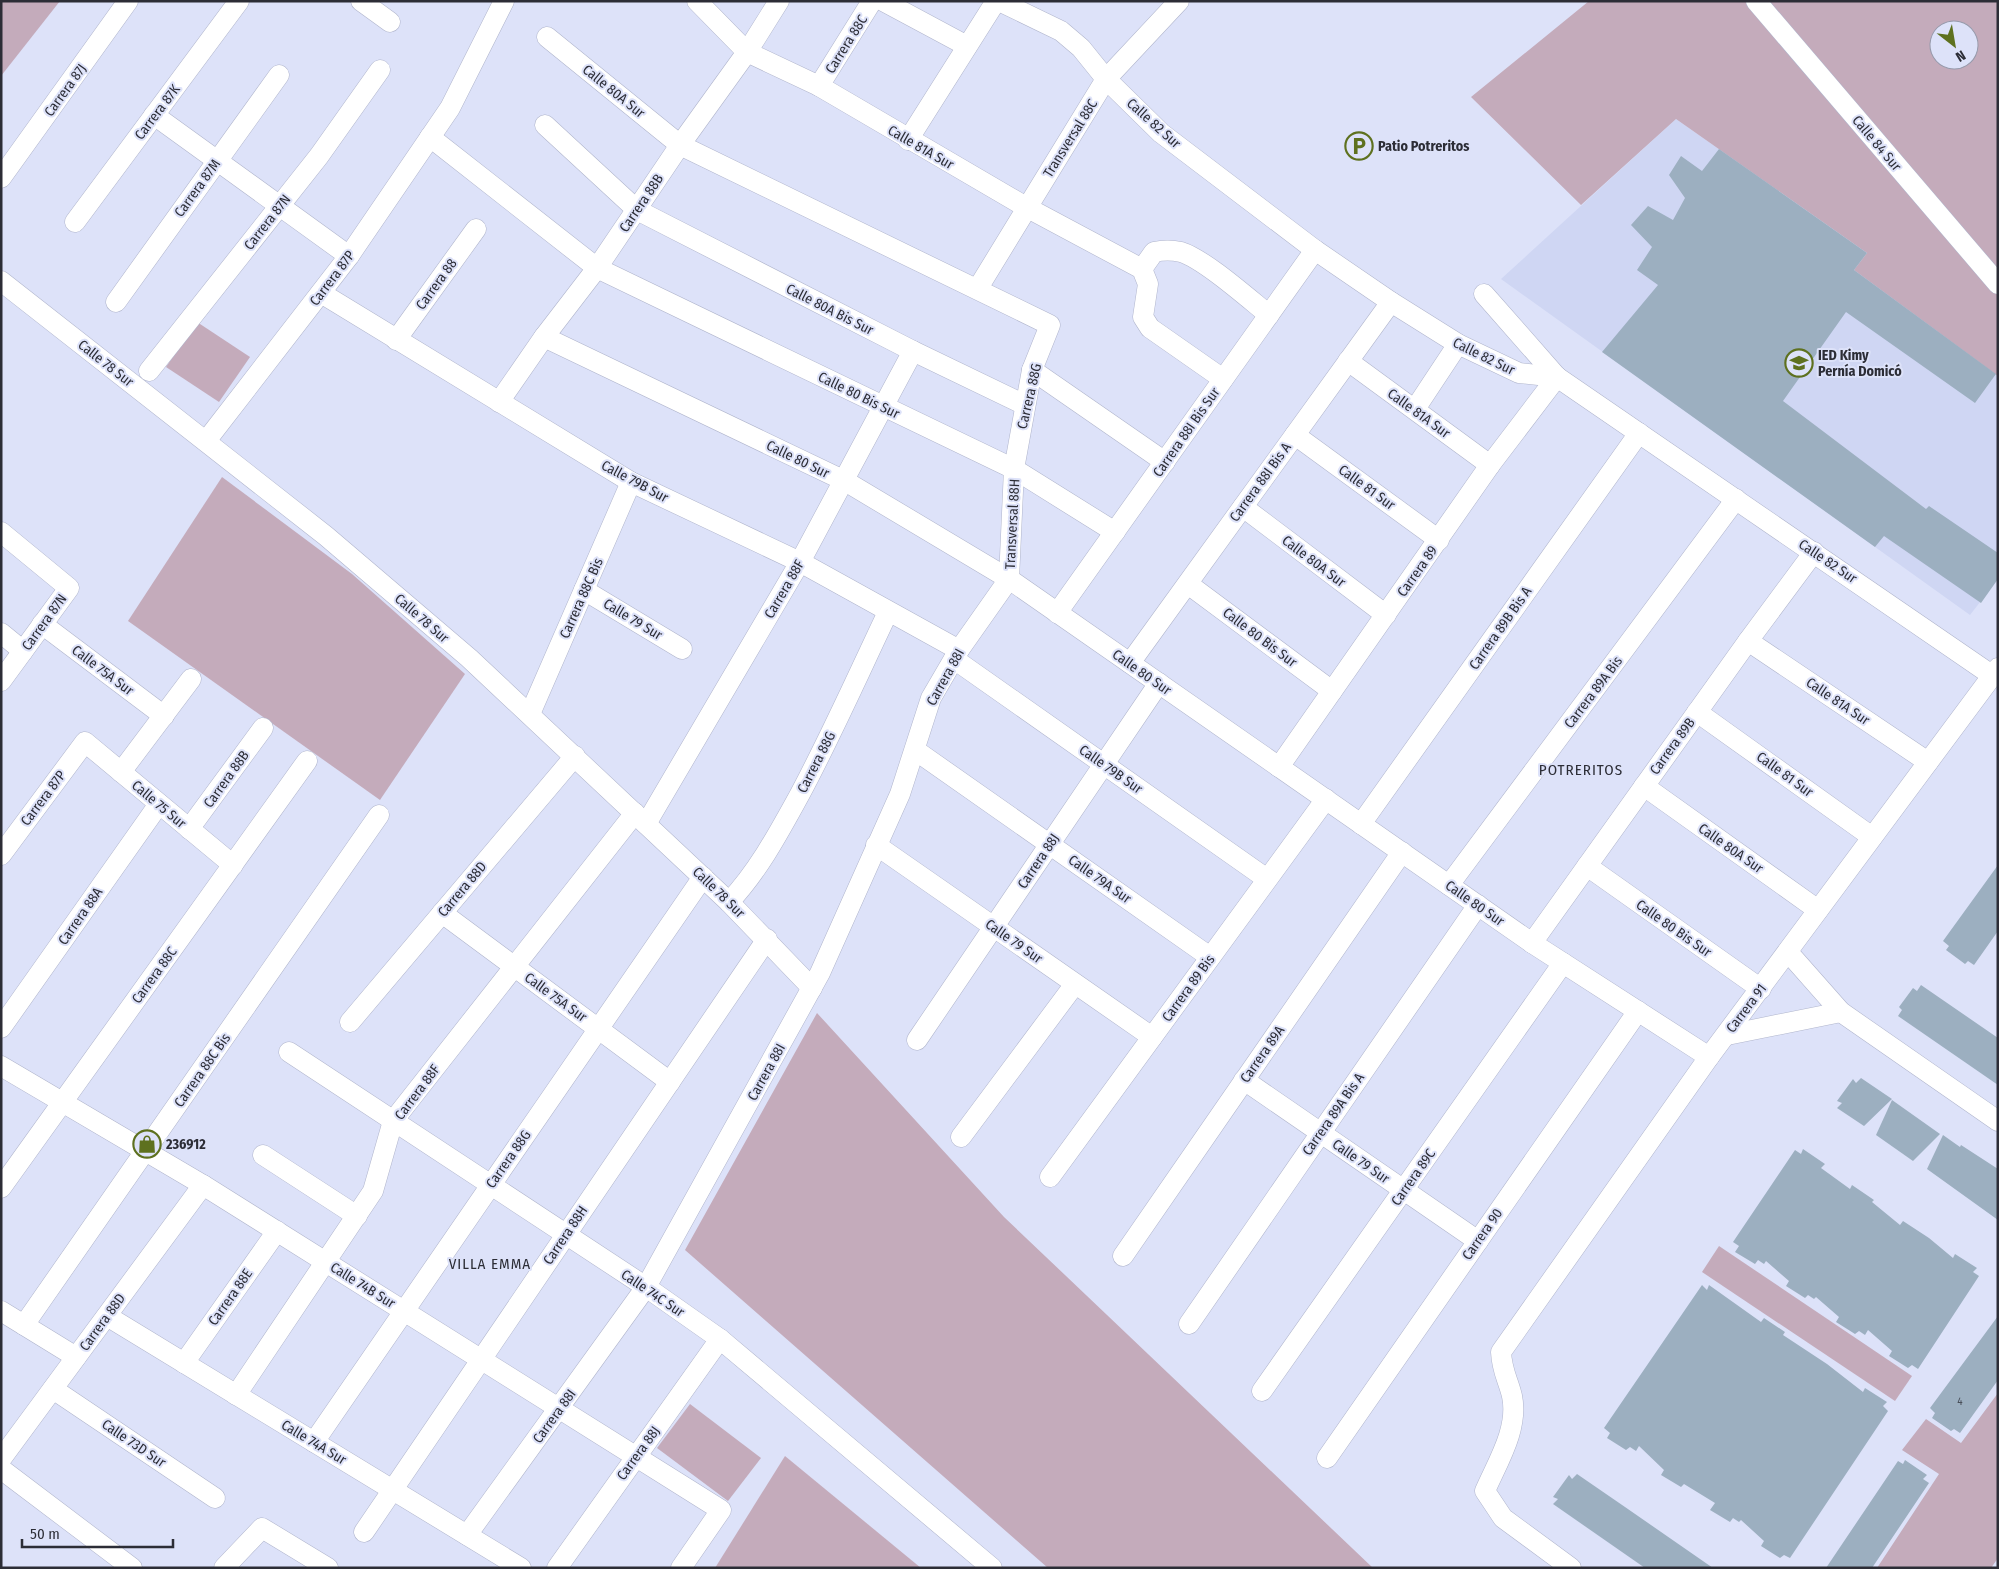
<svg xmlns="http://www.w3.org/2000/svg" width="1999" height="1569" font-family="'Fira Sans Condensed',sans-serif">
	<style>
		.built { fill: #cfd6f3 }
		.green { fill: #c4abbb; fill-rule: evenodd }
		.building { fill: #9cafc0 }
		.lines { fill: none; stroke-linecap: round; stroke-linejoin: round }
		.minor-casing { stroke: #b0b5cc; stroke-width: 21 }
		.minor { stroke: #fff; stroke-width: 20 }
		.labels { text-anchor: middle; stroke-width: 4; stroke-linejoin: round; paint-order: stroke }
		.number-label { font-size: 11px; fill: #484e58 }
		.street-label { font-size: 14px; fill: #2c2d36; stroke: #dde2f9 }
		.poi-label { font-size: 14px; font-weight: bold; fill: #2c2d36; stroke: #dde2f9; text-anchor: start }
		.neighbourhood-label { font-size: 15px; letter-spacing: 1px; fill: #2c2d36; stroke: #dde2f9 }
	</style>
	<rect width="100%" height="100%" fill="#dde2f9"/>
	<!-- built -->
	<path class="built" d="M1676 119 1867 253 1855 270 1998 376V579L1970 615 1501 279Z"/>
	<!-- green -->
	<g class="green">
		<path d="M1 1H60L1 76Z"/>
		<path d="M1589 1H1998V376L1854 270 1867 253 1676 119 1581 205 1471 97ZM1939 30H1969V60H1939Z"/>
		<path d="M197 322 250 357 219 402 166 367Z"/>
		<path d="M222 477 352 574 465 674 380 800 128 621Z"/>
		<path d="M817 1013 1004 1217 1373 1568H1048L685 1250Z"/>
		<path d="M1719 1246 1912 1376 1895 1401 1702 1272Z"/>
		<path d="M1998 1393V1558L1991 1568H1877L1939 1474 1902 1450 1926 1419 1961 1443Z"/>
		<path d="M690 1404 761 1458 728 1501 657 1448Z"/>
		<path d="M785 1456 921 1568H715Z"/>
	</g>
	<!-- building -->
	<g class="building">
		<path d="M1719 149 1867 253 1854 270 1996 374 1975 403 1846 312 1783 401 1926 509 1929 506 1998 553V579L1981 603 1884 536 1875 547 1602 352 1658 285 1637 270 1652 247 1631 225 1648 206 1673 220 1685 198 1669 175 1681 156 1702 171Z"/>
		<path d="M1998 865V931L1974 965 1968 961 1965 964 1946 950 1949 946 1943 941Z"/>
		<path d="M1921 985 1998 1038V1085L1898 1016 1902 1010 1899 1007 1913 988 1917 991Z"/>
		<path d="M1861 1078 1892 1099 1864 1126 1837 1108 1842 1103 1837 1101 1853 1079 1856 1083Z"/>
		<path d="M1892 1100 1940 1134 1913 1161 1876 1135Z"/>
		<path d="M1943 1135 1960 1147 1961 1145 1998 1169V1220L1927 1169Z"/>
		<path d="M1803 1149 1825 1164 1821 1168 1850 1189 1852 1185 1874 1200 1872 1202 1900 1225 1903 1221 1929 1238 1953 1258 1955 1254 1977 1268 1973 1272 1979 1276 1918 1369 1912 1365 1908 1368 1889 1356 1892 1351 1868 1330 1865 1335 1859 1331 1855 1334 1836 1322 1839 1317 1816 1297 1814 1299 1808 1295 1805 1298 1786 1286 1789 1281 1766 1261 1764 1264 1758 1260 1755 1264 1735 1252 1739 1246 1733 1242 1795 1150 1801 1154Z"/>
		<path d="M1702 1285 1707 1290 1709 1285 1761 1322 1764 1318 1785 1332 1783 1335 1827 1364 1863 1392 1865 1388 1887 1402 1883 1406 1888 1411 1790 1558 1784 1555 1780 1558 1761 1546 1764 1541 1741 1520 1739 1522 1733 1518 1730 1522 1710 1510 1715 1503 1684 1484 1681 1487 1661 1475 1664 1470 1639 1446 1636 1451 1630 1447 1626 1450 1607 1438 1610 1433 1604 1428Z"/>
		<path d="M1998 1316V1380L1960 1433 1954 1429 1951 1431 1932 1418 1935 1413 1930 1408Z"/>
		<path d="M1905 1460 1927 1475 1923 1479 1929 1483 1872 1568H1826L1898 1461 1903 1464Z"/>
		<path d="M1577 1474 1625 1507 1713 1568H1645L1553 1504 1558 1499 1553 1497 1569 1475 1572 1479Z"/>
	</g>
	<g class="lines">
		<!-- minor casing -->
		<g class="minor-casing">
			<g id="minor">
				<path d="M361 1 390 22"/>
				<path d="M697 1 747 52 819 86 1026 207 1142 269 1148 284 1143 317 1150 328 1223 379"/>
				<path d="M883 1 967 46"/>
				<path d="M999 1 1061 31 1081 48 1106 79 1161 133 1315 250 1391 302 1458 344 1519 373 1557 377 1993 676"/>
				<path d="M1756 1 1998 284"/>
				<path d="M547 37 680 145 1050 325 1032 370 1014 469 1009 579"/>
				<path d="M819 86 872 1"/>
				<path d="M154 115 349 256"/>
				<path d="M545 125 637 210 913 351 1025 405"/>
				<path d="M430 137 597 268 1014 469 1115 532"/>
				<path d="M908 140 996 1"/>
				<path d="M1 178 128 1"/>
				<path d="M75 222 239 1"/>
				<path d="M1142 269 1154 252C1163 250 1172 250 1181 252 1204 259 1249 299 1269 315"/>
				<path d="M1 281 326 536 469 658 729 902 812 988"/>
				<path d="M978 288 1106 79 1179 1"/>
				<path d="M321 293 631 482 800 562 959 650"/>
				<path d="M1484 294 1557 377"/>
				<path d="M116 302 279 75"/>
				<path d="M544 337 845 481 1009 579 1532 943 1709 1057"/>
				<path d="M396 340 476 229"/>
				<path d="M1348 361 1490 465"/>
				<path d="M1032 370 1165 462"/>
				<path d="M149 371 319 156 380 70"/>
				<path d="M499 402 544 337 597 268 680 145 747 52 779 1"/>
				<path d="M1415 409 1458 344"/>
				<path d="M1295 435 1439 540"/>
				<path d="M206 441 349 256 450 108 504 1"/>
				<path d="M1243 507 1386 615"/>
				<path d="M1 532 69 588 1 681"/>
				<path d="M1188 584 1332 691"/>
				<path d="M584 590 682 649"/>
				<path d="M1057 613 1315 250"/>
				<path d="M42 624 164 716"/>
				<path d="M1 633 23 651"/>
				<path d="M1748 641 1928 762"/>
				<path d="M954 659 1267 879"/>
				<path d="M1130 663 1391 302"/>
				<path d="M1697 712 1872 837"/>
				<path d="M530 714 631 482"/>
				<path d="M915 750 1210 957"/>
				<path d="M1279 767 1490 465 1557 377"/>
				<path d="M121 772 191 679"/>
				<path d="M1644 786 1818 910"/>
				<path d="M646 824 800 562 913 351"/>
				<path d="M1361 824 1639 433"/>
				<path d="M189 829 263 728"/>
				<path d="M876 845 1152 1037"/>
				<path d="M1 855 85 742 233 865"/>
				<path d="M1587 866 1761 989"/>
				<path d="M1449 885 1736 499"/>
				<path d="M729 902C759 870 779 832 800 794 832 734 859 673 888 612"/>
				<path d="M442 913 670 1082"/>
				<path d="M1532 943 1748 641 1814 552"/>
				<path d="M1788 952 1841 1012 1998 1121"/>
				<path d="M350 1022 575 756"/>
				<path d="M1 1028 159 804"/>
				<path d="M1727 1035 1841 1012"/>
				<path d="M917 1040 1159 683"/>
				<path d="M289 1052 646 1287 720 1339 992 1568"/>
				<path d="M1 1066 203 1185 721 1510 681 1568"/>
				<path d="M1244 1080 1478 1241"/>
				<path d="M961 1137 1075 984"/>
				<path d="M263 1155 357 1216"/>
				<path d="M1050 1177 1326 799"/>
				<path d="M1 1188 307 761"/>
				<path d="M1123 1256 1402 852"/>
				<path d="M1 1311 76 1357"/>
				<path d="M107 1316 521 1568"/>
				<path d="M1189 1324 1478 905"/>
				<path d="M24 1325 379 815"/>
				<path d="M184 1363 277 1231"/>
				<path d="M53 1389 215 1498"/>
				<path d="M1262 1391 1563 963"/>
				<path d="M236 1395 373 1191 393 1121 635 813"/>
				<path d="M314 1442 703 877"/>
				<path d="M1327 1458 1638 1011"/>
				<path d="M1 1459 203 1185"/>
				<path d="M1 1469 132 1568"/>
				<path d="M364 1532 767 939"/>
				<path d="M467 1535 646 1287 820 973 900 794 931 698 959 650 1009 579"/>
				<path d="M224 1568 262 1528 328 1568"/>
				<path d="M557 1568 720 1339"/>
				<path d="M1571 1568 1503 1518 1485 1491C1497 1463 1519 1429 1512 1396 1508 1379 1502 1372 1501 1352L1709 1057 1998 668"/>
			</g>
		</g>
		<!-- minor -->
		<use href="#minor" class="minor"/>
	</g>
	<!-- icons -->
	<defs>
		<g id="parking-ring" transform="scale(1.4375)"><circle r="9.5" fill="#dde2f9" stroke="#5e711f" stroke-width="1.5"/><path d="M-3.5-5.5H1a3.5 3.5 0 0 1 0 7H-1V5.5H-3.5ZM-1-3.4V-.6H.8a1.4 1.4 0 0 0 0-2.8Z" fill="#5e711f"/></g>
		<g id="school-ring" transform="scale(1.4375)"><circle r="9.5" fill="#dde2f9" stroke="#5e711f" stroke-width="1.5"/><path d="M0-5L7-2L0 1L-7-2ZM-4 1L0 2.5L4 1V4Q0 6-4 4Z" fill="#5e711f"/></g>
		<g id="shop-ring" transform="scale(1.4375)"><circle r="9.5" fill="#dde2f9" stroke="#5e711f" stroke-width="1.5"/><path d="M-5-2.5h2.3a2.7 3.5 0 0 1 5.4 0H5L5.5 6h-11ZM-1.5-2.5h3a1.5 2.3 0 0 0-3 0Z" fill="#5e711f"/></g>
	</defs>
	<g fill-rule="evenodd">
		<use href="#parking-ring" x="1359" y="146"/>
		<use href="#school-ring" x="1799" y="363"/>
		<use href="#shop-ring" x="147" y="1144"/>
	</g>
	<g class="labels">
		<!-- number labels -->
		<g class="number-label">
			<text x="1960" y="1405">4</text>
		</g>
		<!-- street labels -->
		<g class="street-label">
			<text transform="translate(846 44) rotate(-58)" y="5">Carrera 88C</text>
			<text transform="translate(65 90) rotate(-54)" y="5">Carrera 87J</text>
			<text transform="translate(614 91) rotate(39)" y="5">Calle 80A Sur</text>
			<text transform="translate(157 112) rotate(-53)" y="5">Carrera 87K</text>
			<text transform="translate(1154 123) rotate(42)" y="5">Calle 82 Sur</text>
			<text transform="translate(1070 138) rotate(-58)" y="5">Transversal 88C</text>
			<text transform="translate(1877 143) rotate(50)" y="5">Calle 84 Sur</text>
			<text transform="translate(921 147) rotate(30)" y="5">Calle 81A Sur</text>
			<text transform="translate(197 188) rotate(-54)" y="5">Carrera 87M</text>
			<text transform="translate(641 203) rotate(-56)" y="5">Carrera 88B</text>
			<text transform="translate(267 222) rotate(-52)" y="5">Carrera 87N</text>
			<text transform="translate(332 278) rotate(-53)" y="5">Carrera 87P</text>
			<text transform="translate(436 284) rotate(-54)" y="5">Carrera 88</text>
			<text transform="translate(830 309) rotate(27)" y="5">Calle 80A Bis Sur</text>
			<text transform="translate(1484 356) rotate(26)" y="5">Calle 82 Sur</text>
			<text transform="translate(106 363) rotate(38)" y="5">Calle 78 Sur</text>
			<text transform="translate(859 395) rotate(26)" y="5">Calle 80 Bis Sur</text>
			<text transform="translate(1029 396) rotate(-77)" y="5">Carrera 88G</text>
			<text transform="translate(1419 413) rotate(36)" y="5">Calle 81A Sur</text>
			<text transform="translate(1186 432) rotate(-55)" y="5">Carrera 88I Bis Sur</text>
			<text transform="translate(798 459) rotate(26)" y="5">Calle 80 Sur</text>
			<text transform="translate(635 481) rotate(28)" y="5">Calle 79B Sur</text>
			<text transform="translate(1260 482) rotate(-54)" y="5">Carrera 88I Bis A</text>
			<text transform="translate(1367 487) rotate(36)" y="5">Calle 81 Sur</text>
			<text transform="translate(1012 524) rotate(-87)" y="5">Transversal 88H</text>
			<text transform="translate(1314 561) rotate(37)" y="5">Calle 80A Sur</text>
			<text transform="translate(1828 561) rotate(34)" y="5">Calle 82 Sur</text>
			<text transform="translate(1417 571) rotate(-55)" y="5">Carrera 89</text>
			<text transform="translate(784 589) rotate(-60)" y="5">Carrera 88F</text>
			<text transform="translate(581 598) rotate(-66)" y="5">Carrera 88C Bis</text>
			<text transform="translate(422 618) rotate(41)" y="5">Calle 78 Sur</text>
			<text transform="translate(633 619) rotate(31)" y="5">Calle 79 Sur</text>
			<text transform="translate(44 622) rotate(-54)" y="5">Carrera 87N</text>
			<text transform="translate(1500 628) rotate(-55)" y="5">Carrera 89B Bis A</text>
			<text transform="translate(1260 637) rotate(37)" y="5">Calle 80 Bis Sur</text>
			<text transform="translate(103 670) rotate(37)" y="5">Calle 75A Sur</text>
			<text transform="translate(1142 672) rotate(35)" y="5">Calle 80 Sur</text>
			<text transform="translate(945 677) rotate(-61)" y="5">Carrera 88I</text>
			<text transform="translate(1593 692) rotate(-53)" y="5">Carrera 89A Bis</text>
			<text transform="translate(1838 701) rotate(34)" y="5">Calle 81A Sur</text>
			<text transform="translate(1672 746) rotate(-54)" y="5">Carrera 89B</text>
			<text transform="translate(816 762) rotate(-63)" y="5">Carrera 88G</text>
			<text transform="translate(1111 769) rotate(35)" y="5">Calle 79B Sur</text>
			<text transform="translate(1785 774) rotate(36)" y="5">Calle 81 Sur</text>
			<text transform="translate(226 779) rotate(-54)" y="5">Carrera 88B</text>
			<text transform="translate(43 798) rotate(-53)" y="5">Carrera 87P</text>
			<text transform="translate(159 804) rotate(40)" y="5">Calle 75 Sur</text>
			<text transform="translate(1731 848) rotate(35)" y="5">Calle 80A Sur</text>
			<text transform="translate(1038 861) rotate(-56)" y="5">Carrera 88J</text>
			<text transform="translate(1100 879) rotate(35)" y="5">Calle 79A Sur</text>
			<text transform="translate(462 889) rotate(-50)" y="5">Carrera 88D</text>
			<text transform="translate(719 892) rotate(44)" y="5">Calle 78 Sur</text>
			<text transform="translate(1475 903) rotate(35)" y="5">Calle 80 Sur</text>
			<text transform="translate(80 916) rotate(-55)" y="5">Carrera 88A</text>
			<text transform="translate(1674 928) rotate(35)" y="5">Calle 80 Bis Sur</text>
			<text transform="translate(1014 941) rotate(35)" y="5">Calle 79 Sur</text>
			<text transform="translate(154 975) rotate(-54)" y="5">Carrera 88C</text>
			<text transform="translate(1188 988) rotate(-54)" y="5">Carrera 89 Bis</text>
			<text transform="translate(556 997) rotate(36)" y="5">Calle 75A Sur</text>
			<text transform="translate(1746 1008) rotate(-53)" y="5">Carrera 91</text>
			<text transform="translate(1262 1054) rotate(-55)" y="5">Carrera 89A</text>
			<text transform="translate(202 1070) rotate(-55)" y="5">Carrera 88C Bis</text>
			<text transform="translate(766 1072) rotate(-61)" y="5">Carrera 88I</text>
			<text transform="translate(417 1092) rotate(-53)" y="5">Carrera 88F</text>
			<text transform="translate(1333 1114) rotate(-55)" y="5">Carrera 89A Bis A</text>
			<text transform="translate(508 1159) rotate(-55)" y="5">Carrera 88G</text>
			<text transform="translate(1361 1161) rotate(35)" y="5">Calle 79 Sur</text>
			<text transform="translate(1413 1177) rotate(-55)" y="5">Carrera 89C</text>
			<text transform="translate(1482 1234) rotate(-55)" y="5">Carrera 90</text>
			<text transform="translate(565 1235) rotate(-56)" y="5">Carrera 88H</text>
			<text transform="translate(363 1285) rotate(32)" y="5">Calle 74B Sur</text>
			<text transform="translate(653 1293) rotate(34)" y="5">Calle 74C Sur</text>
			<text transform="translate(230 1297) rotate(-55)" y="5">Carrera 88E</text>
			<text transform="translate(102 1322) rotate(-54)" y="5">Carrera 88D</text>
			<text transform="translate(554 1416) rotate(-54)" y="5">Carrera 88I</text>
			<text transform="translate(314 1442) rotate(31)" y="5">Calle 74A Sur</text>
			<text transform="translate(134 1443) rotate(34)" y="5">Calle 73D Sur</text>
			<text transform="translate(638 1453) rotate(-54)" y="5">Carrera 88J</text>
		</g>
		<!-- poi labels -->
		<g class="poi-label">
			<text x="1378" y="151">Patio Potreritos</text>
			<text x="1818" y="360">IED Kimy<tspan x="1818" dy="16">Pernía Domicó</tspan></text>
			<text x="166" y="1149">236912</text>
		</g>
		<!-- neighbourhood labels -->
		<g class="neighbourhood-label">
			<text x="1581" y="775">POTRERITOS</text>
			<text x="490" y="1269">VILLA EMMA</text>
		</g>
	</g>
	<!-- border -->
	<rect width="1999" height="1569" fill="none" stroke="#2c2d36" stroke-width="5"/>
	<!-- north arrow -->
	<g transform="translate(1954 45) rotate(149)"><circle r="24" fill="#dde2f9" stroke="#969aab"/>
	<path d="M0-4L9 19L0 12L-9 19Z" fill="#5e711f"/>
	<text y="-8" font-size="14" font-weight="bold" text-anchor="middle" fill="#2c2d36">N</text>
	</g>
	<!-- scale -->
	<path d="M22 1539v8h151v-8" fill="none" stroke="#2c2d36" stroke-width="2.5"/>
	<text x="30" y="1539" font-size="15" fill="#2c2d36" stroke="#dde2f9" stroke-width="4" paint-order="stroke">50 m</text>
</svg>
